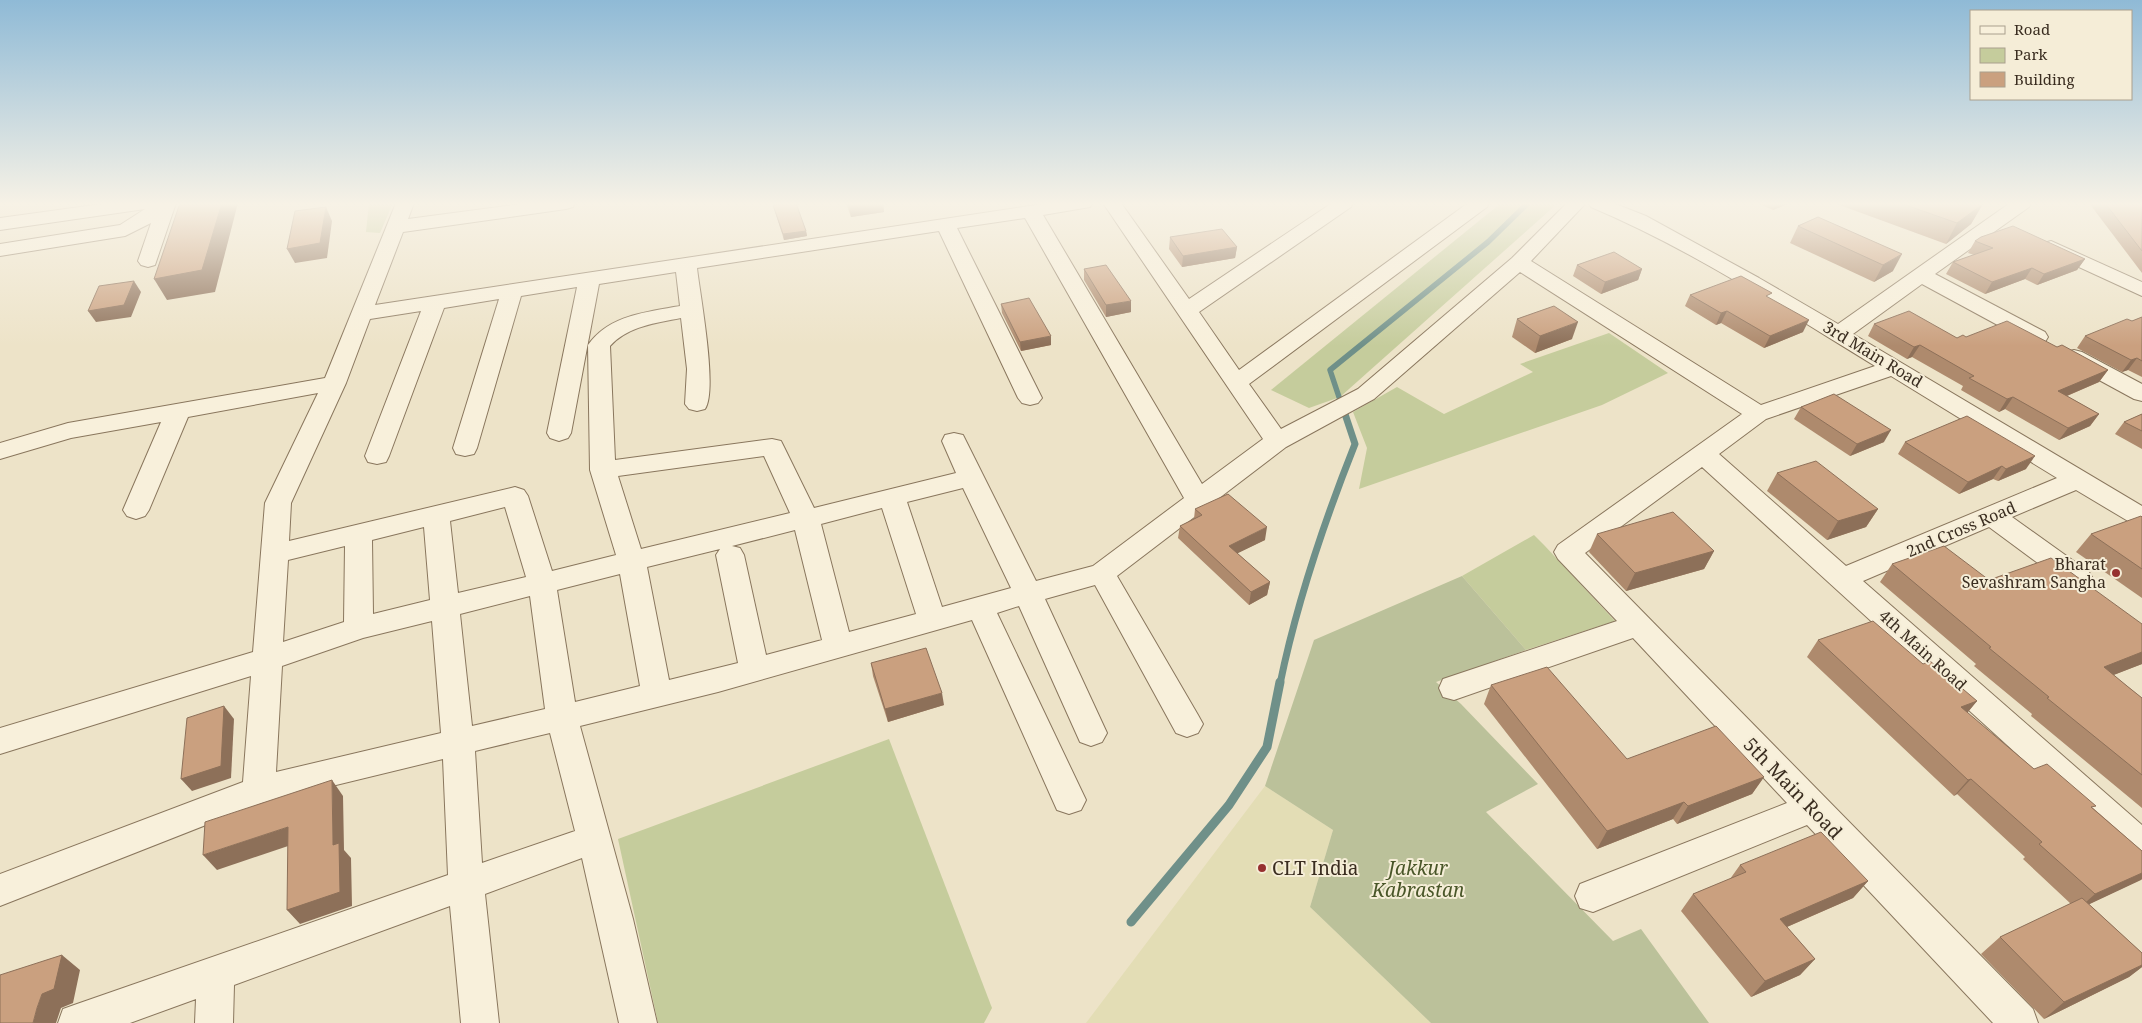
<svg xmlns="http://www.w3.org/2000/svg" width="2142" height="1023" font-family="'Noto Serif',serif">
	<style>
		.farmland { fill: #e3ddb5 }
		.green { fill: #c5cc9c }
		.cemetery { fill: #bbc19a }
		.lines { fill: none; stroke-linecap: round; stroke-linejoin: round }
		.stream-far2 { stroke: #6f9089; stroke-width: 5.5 }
		.stream-far1 { stroke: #6f9089; stroke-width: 7 }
		.stream { stroke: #6f9089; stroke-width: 9 }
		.street-casing { stroke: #89765d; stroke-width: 2 }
		.street { fill: #f8f0db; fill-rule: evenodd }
		.wall { fill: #ae8a6d }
		.shaded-wall { fill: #8d7059 }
		.building { fill: #caa07f; stroke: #8d7059 }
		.poi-dot { fill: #96302f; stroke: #f5edd7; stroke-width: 2 }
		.labels { text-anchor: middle; stroke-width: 4; stroke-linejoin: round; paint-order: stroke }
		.street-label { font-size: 16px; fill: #3a2d20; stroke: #f5edd7 }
		.poi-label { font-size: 16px; fill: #3a2d20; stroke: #f5edd7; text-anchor: end }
		.near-street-label { font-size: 19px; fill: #3a2d20; stroke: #f5edd7 }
		.near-poi-label { font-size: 19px; fill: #3a2d20; stroke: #f5edd7; text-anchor: start }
		.near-park-label { font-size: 19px; font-style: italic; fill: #495628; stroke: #f5edd7 }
	</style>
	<rect width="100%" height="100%" fill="#ede3c8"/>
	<!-- farmland -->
	<path class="farmland" d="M1265 786 1333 830 1310 907 1431 1023H1086Z"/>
	<!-- green -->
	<g class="green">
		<path d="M369 203H393L380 233 366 232Z"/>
		<path d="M1501 203H1558L1340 397 1309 408 1271 390Z"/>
		<path d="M1609 333 1668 373 1602 405 1359 489 1367 448 1353 412 1397 387 1444 414 1533 372 1520 364Z"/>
		<path d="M1534 535 1544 545 1615 621 1526 650 1462 576Z"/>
		<path d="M889 739 992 1008 984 1023H658L618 839Z"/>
	</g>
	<!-- cemetery -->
	<path class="cemetery" d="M1462 576 1526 650 1436 682 1461 704 1538 784 1486 812 1613 941 1641 929 1709 1023H1431L1310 907 1333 830 1265 786 1314 640Z"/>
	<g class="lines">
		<!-- stream-far2 -->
		<path class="stream-far2" d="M1345 415 1330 370 1488 242 1528 203"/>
		<!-- stream-far1 -->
		<path class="stream-far1" d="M1280 684C1297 601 1324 522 1355 444L1345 414"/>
		<!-- stream -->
		<path class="stream" d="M1131 922 1229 805 1267 747 1280 682"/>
		<!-- street casing -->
		<g class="street-casing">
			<g id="street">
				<path d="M109 203H176L155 265 148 267 141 265 138 261 151 223 125 236 0 256V244L120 225 145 209 0 230V218Z"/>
				<path d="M396 203H414L408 219 528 203H575L573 207 566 209 403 232 375 305 1049 203H1092L1090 207 1043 215 1202 484 1263 439 1103 203H1121L1189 299 1332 203H1353L1351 207 1199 312 1239 370 1468 203H1489L1487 207 1249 384 1281 429 1358 389 1512 258 1567 203H1586L1531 261 1761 405 1875 366C1783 310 1691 249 1591 207L1589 203H1613L1646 216 1759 278 1838 324 2010 203H2031L2029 207 1935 274 2045 332 2048 337 2045 342 2037 344 2029 342 1922 284 1853 334 2142 506V527L2133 524 2076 490 2012 517 2089 572 2093 579 2089 586 2079 589 2069 586 1989 527 1863 581 2142 825V861L2130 857 1702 467 1585 553 2033 1009 2038 1023H1993L1807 825 1593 912 1580 908 1575 896 1580 884 1787 803 1633 638 1454 700 1443 697 1439 688 1443 679 1617 621 1558 559 1554 552 1558 545 1742 414 1520 272 1374 399 1286 447 1117 576 1198 715 1203 724 1198 733 1187 737 1176 733 1095 585 1045 599 1107 733 1102 742 1091 746 1080 742 1019 606 997 613 1086 800 1081 810 1069 814 1057 810 972 620 718 692 580 726 633 919 657 1023H619L582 858 485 894 499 1023H461L450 906 234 985 233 1023H195L196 999 130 1023H58L63 1009 77 1004 448 875 443 759 262 803 0 906V874L243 782 251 676 0 754V728L253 652 265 503 318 393 188 417 149 510 145 516 136 519 127 516 123 510 161 422 71 438 0 459V443L68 423 325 378ZM1025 218 1184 498 1093 566 1036 581 963 435 954 433 945 435 942 441 956 473 814 508 784 447 781 441 772 439 615 460 610 346C628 326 656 323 681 318L687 369 685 404 689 409 697 411 705 409C718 390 700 295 697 268L939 231 1018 398 1022 403 1030 405 1038 403 1042 398 957 228ZM676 272 680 306C647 312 609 315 588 345L590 470 616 555 552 571 528 496 524 490 515 487 289 541 291 503 346 383 370 319 421 311 365 456 368 462 377 464 386 462 389 456 444 308 499 299 453 448 456 454 465 456 474 454 477 448 521 296 577 287 547 433 550 438 559 441 568 438 571 433 599 284ZM1891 376 2057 478 1846 566 1719 454 1766 419ZM764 456 790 513 641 549 618 476ZM963 488 1011 588 942 607 907 502ZM505 507 526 577 458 593 450 521ZM882 508 916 614 849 632 821 524ZM424 527 430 600 373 614 372 540ZM795 530 822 640 766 655 744 555 740 548 732 546ZM345 546 344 622 283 642 288 560ZM720 549 716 555 738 663 669 680 647 567ZM620 574 640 686 575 702 557 590ZM530 596 545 709 472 726 460 614ZM432 621 441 733 276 772 282 666 363 638ZM550 733 575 831 482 863 475 751Z"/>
				<path d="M2051 241 2142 282V296L2044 251 2041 247 2044 243Z"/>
				<path d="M2074 350 2082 352 2142 384V401L2134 399 2066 362 2063 357 2066 352Z"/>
			</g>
		</g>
		<!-- street -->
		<use href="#street" class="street"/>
	</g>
	<!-- wall -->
	<g class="wall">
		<path d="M846 203H883L884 212 851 217Z"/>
		<path d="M1757 203H1790L1773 210Z"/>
		<path d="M1834 203H1983L1971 224 1946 244Z"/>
		<path d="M2089 203H2142V273Z"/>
		<path d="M773 205 806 231 807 236 784 240Z"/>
		<path d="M1818 217 1893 271 1874 282 1790 243 1798 226Z"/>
		<path d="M1170 237 1237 247 1235 258 1182 267 1169 249Z"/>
		<path d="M1975 241 2085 259 2077 270 2037 285 2025 279 1985 294 1946 274 1953 262 1974 255 1968 253Z"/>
		<path d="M1577 265 1642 269 1638 280 1601 294 1573 276Z"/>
		<path d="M1084 269 1131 312 1106 317 1084 280Z"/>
		<path d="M1690 295 1770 298 1803 332 1764 348 1721 323 1716 325 1685 306Z"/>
		<path d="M1001 304 1051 345 1021 351 1002 313Z"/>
		<path d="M2142 317V377L2128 370 2122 372 2077 348 2085 336 2132 321Z"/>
		<path d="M1517 319 1572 339 1535 353 1512 337Z"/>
		<path d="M1874 324 1957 338 1966 337 2057 347 2108 370 2099 382 2067 396 2099 414 2090 426 2059 440 2005 409 1999 412 1961 390 1963 386 1912 357 1907 359 1868 336Z"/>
		<path d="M1801 407 1884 442 1850 456 1794 419Z"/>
		<path d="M2142 414V449L2115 434 2124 422Z"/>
		<path d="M1905 442 2026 469 1998 481 1993 479 1959 494 1898 454Z"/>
		<path d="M1777 473 1878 509 1866 527 1827 540 1767 491Z"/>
		<path d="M1195 509 1265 540 1237 553 1270 582 1267 595 1249 605 1178 538 1180 526 1194 519Z"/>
		<path d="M2142 517V598L2076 552 2091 534Z"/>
		<path d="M1597 534 1714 551 1704 569 1626 591 1589 552Z"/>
		<path d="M1892 564 1989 580 2142 624V664L2113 675 2127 686 2142 698V808L2031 716 2032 714 1974 666 1976 664 1880 582Z"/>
		<path d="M1818 640 1923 664 1977 701 1967 713 2034 769 2093 808 2142 851V879L2089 904 2142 953V967L2129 977 2044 1019 1981 954 2000 937 2071 904 2023 859 2025 857 1957 794 1954 796 1807 657Z"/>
		<path d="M871 663 944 705 888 722 873 676Z"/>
		<path d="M1491 685 1627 759 1764 777 1752 794 1677 824 1673 819 1597 849 1484 704Z"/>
		<path d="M1740 865 1868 881 1853 898 1787 927 1815 959 1800 975 1751 997 1681 911 1693 894 1730 879Z"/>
	</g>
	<!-- shaded-wall -->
	<g class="shaded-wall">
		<path d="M222 203H238L215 292 167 300 154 279Z"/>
		<path d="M872 203H883L884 212 851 217 849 206Z"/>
		<path d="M1776 203H1790L1773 210Z"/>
		<path d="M1983 204 1971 224 1946 244 1957 223Z"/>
		<path d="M326 207 332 221 327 258 295 263 287 249Z"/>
		<path d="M806 231 807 236 784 240 783 234Z"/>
		<path d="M1237 247 1235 258 1182 267 1183 256Z"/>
		<path d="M1902 254 1893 271 1874 282 1883 265Z"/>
		<path d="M2085 259 2077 270 2037 285 2044 274Z"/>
		<path d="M2032 268 2025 279 1985 294 1992 282Z"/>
		<path d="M1642 269 1638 280 1601 294 1605 282Z"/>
		<path d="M134 281 141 292 131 317 96 322 88 311Z"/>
		<path d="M1131 301V312L1106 317V305Z"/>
		<path d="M1727 311 1721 323 1716 325 1721 313Z"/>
		<path d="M1809 320 1803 332 1764 348 1770 336Z"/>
		<path d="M1578 322 1572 339 1535 353 1540 336Z"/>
		<path d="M1051 336V345L1021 351 1020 342Z"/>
		<path d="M1920 345 1912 357 1907 359 1914 347Z"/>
		<path d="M2137 358 2128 370 2122 372 2131 360Z"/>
		<path d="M2108 370 2099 382 2050 403 2058 391Z"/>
		<path d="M2013 397 2005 409 1999 412 2007 399Z"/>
		<path d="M2099 414 2090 426 2059 440 2068 428Z"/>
		<path d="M1891 430 1884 442 1850 456 1857 444Z"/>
		<path d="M2035 456 2026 469 1998 481 2006 469Z"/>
		<path d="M2002 466 1993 479 1959 494 1968 482Z"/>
		<path d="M1878 509 1866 527 1827 540 1838 521Z"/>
		<path d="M1267 527 1265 540 1228 558 1229 546Z"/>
		<path d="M1714 551 1704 569 1626 591 1635 573Z"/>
		<path d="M1270 582 1267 595 1249 605 1251 592Z"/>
		<path d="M2142 652V664L2088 685 2104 667Z"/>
		<path d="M942 693 944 705 888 722 885 709Z"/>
		<path d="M1977 701 1963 718 1961 707Z"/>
		<path d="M224 706 234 719 231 778 192 791 181 779Z"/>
		<path d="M1764 777 1752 794 1677 824 1688 806Z"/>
		<path d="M1971 779 1957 794 1954 796 1968 780Z"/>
		<path d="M332 780 343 796 344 850 351 858 352 906 300 924 287 910 333 845Z"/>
		<path d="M1684 802 1673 819 1597 849 1607 831Z"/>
		<path d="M288 827 300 842 217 870 203 855Z"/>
		<path d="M2142 873V879L2141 880 2077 910 2095 894Z"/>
		<path d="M1868 881 1853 898 1766 936 1780 919Z"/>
		<path d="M62 955 80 970 73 1003 61 1008 56 1023H33L37 1008 42 994Z"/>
		<path d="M1815 959 1800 975 1751 997 1765 981Z"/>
		<path d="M2142 965V967L2129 977 2044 1019 2064 1002Z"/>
	</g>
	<!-- building -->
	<g class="building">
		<path d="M180 203H222L202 270 154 279Z"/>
		<path d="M786 203H796L806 231 783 234 773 205Z"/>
		<path d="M848 203H872L849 206Z"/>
		<path d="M1900 203H1979L1983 204 1957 223Z"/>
		<path d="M2105 203H2142V251Z"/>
		<path d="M326 207 320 243 287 249 295 211Z"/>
		<path d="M1818 217 1902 254 1883 265 1798 226Z"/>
		<path d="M2013 226 2085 259 2044 274 2032 268 1992 282 1953 262 1993 248 1975 241 1981 237Z"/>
		<path d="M1222 229 1237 247 1183 256 1170 237Z"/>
		<path d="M1614 252 1642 269 1605 282 1577 265Z"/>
		<path d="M1106 265 1131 301 1106 305 1084 269Z"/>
		<path d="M1741 276 1772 293 1766 296 1809 320 1770 336 1727 311 1721 313 1690 295Z"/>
		<path d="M134 281 124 305 88 311 99 286Z"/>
		<path d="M1029 298 1051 336 1020 342 1001 304Z"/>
		<path d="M1554 306 1578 322 1540 336 1517 319Z"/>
		<path d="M1909 311 1957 338 1963 335 1966 337 2007 321 2057 347 2062 345 2108 370 2058 391 2099 414 2068 428 2013 397 2007 399 1969 378 1974 376 1920 345 1914 347 1874 324Z"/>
		<path d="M2142 317V361L2137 358 2131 360 2085 336 2127 319 2132 321Z"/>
		<path d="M1834 394 1891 430 1857 444 1801 407Z"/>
		<path d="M2142 414V431L2124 422Z"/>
		<path d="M1967 416 2035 456 2006 469 2002 466 1968 482 1905 442Z"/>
		<path d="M1816 461 1878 509 1838 521 1777 473Z"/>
		<path d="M1228 494 1267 527 1229 546 1270 582 1251 592 1180 526 1202 515 1195 509Z"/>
		<path d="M1673 512 1714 551 1635 573 1597 534Z"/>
		<path d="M2141 516 2142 517V569L2091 534Z"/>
		<path d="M1944 546 1989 580 2051 558 2142 624V652L2104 667 2127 686 2142 698V775L2047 698 2049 697 1989 648 1991 647 1892 564Z"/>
		<path d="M1873 621 1923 664 1930 661 1977 701 1961 707 2034 769 2047 764 2096 806 2091 807 2142 851V873L2095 894 2039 844 2042 842 1971 779 1968 780 1818 640Z"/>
		<path d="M926 648 942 693 885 709 871 663Z"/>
		<path d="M1547 667 1627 759 1716 726 1764 777 1688 806 1684 802 1607 831 1491 685Z"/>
		<path d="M224 706 221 766 181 779 187 718Z"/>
		<path d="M332 780 333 845 339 843 340 892 287 910 288 827 203 855 205 822Z"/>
		<path d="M1821 832 1868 881 1780 919 1815 959 1765 981 1693 894 1746 872 1740 865Z"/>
		<path d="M2082 898 2142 953V965L2064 1002 2000 937Z"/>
		<path d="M62 955 54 989 42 994 37 1008 33 1023H0V975Z"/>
	</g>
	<!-- sky -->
	<linearGradient id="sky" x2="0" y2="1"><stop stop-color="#8fbad6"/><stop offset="0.59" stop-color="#f7f2e6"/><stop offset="1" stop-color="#f7f2e6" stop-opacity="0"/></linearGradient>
	<rect width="2142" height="346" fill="url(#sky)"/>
	<!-- markers -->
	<g class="poi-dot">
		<circle cx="2116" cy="573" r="5"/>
		<circle cx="1262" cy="868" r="5"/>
	</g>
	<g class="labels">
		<!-- street labels -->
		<g class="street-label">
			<text transform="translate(1873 354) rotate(31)" y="6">3rd Main Road</text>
			<text transform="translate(1961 529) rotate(-23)" y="6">2nd Cross Road</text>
			<text transform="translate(1923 650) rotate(42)" y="6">4th Main Road</text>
		</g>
		<!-- poi labels -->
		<g class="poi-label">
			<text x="2106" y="570">Bharat<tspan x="2106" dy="18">Sevashram Sangha</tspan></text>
		</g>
		<!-- near-street labels -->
		<g class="near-street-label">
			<text transform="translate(1793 788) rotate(46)" y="7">5th Main Road</text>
		</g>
		<!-- near-poi labels -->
		<g class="near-poi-label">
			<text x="1272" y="875">CLT India</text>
		</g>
		<!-- near-park labels -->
		<g class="near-park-label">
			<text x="1418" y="875">Jakkur<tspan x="1418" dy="22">Kabrastan</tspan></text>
		</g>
	</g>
	<!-- legend -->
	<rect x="1970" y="10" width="162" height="90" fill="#f5edd7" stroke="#aaa08e"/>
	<rect x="1980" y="26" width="25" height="8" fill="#f8f0db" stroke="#aaa08e"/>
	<text x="2014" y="35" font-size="15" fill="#3a2d20">Road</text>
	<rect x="1980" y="48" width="25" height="15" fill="#c5cc9c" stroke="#aaa08e"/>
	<text x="2014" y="60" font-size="15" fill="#3a2d20">Park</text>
	<rect x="1980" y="72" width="25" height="15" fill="#caa07f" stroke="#aaa08e"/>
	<text x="2014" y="85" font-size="15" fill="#3a2d20">Building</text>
</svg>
